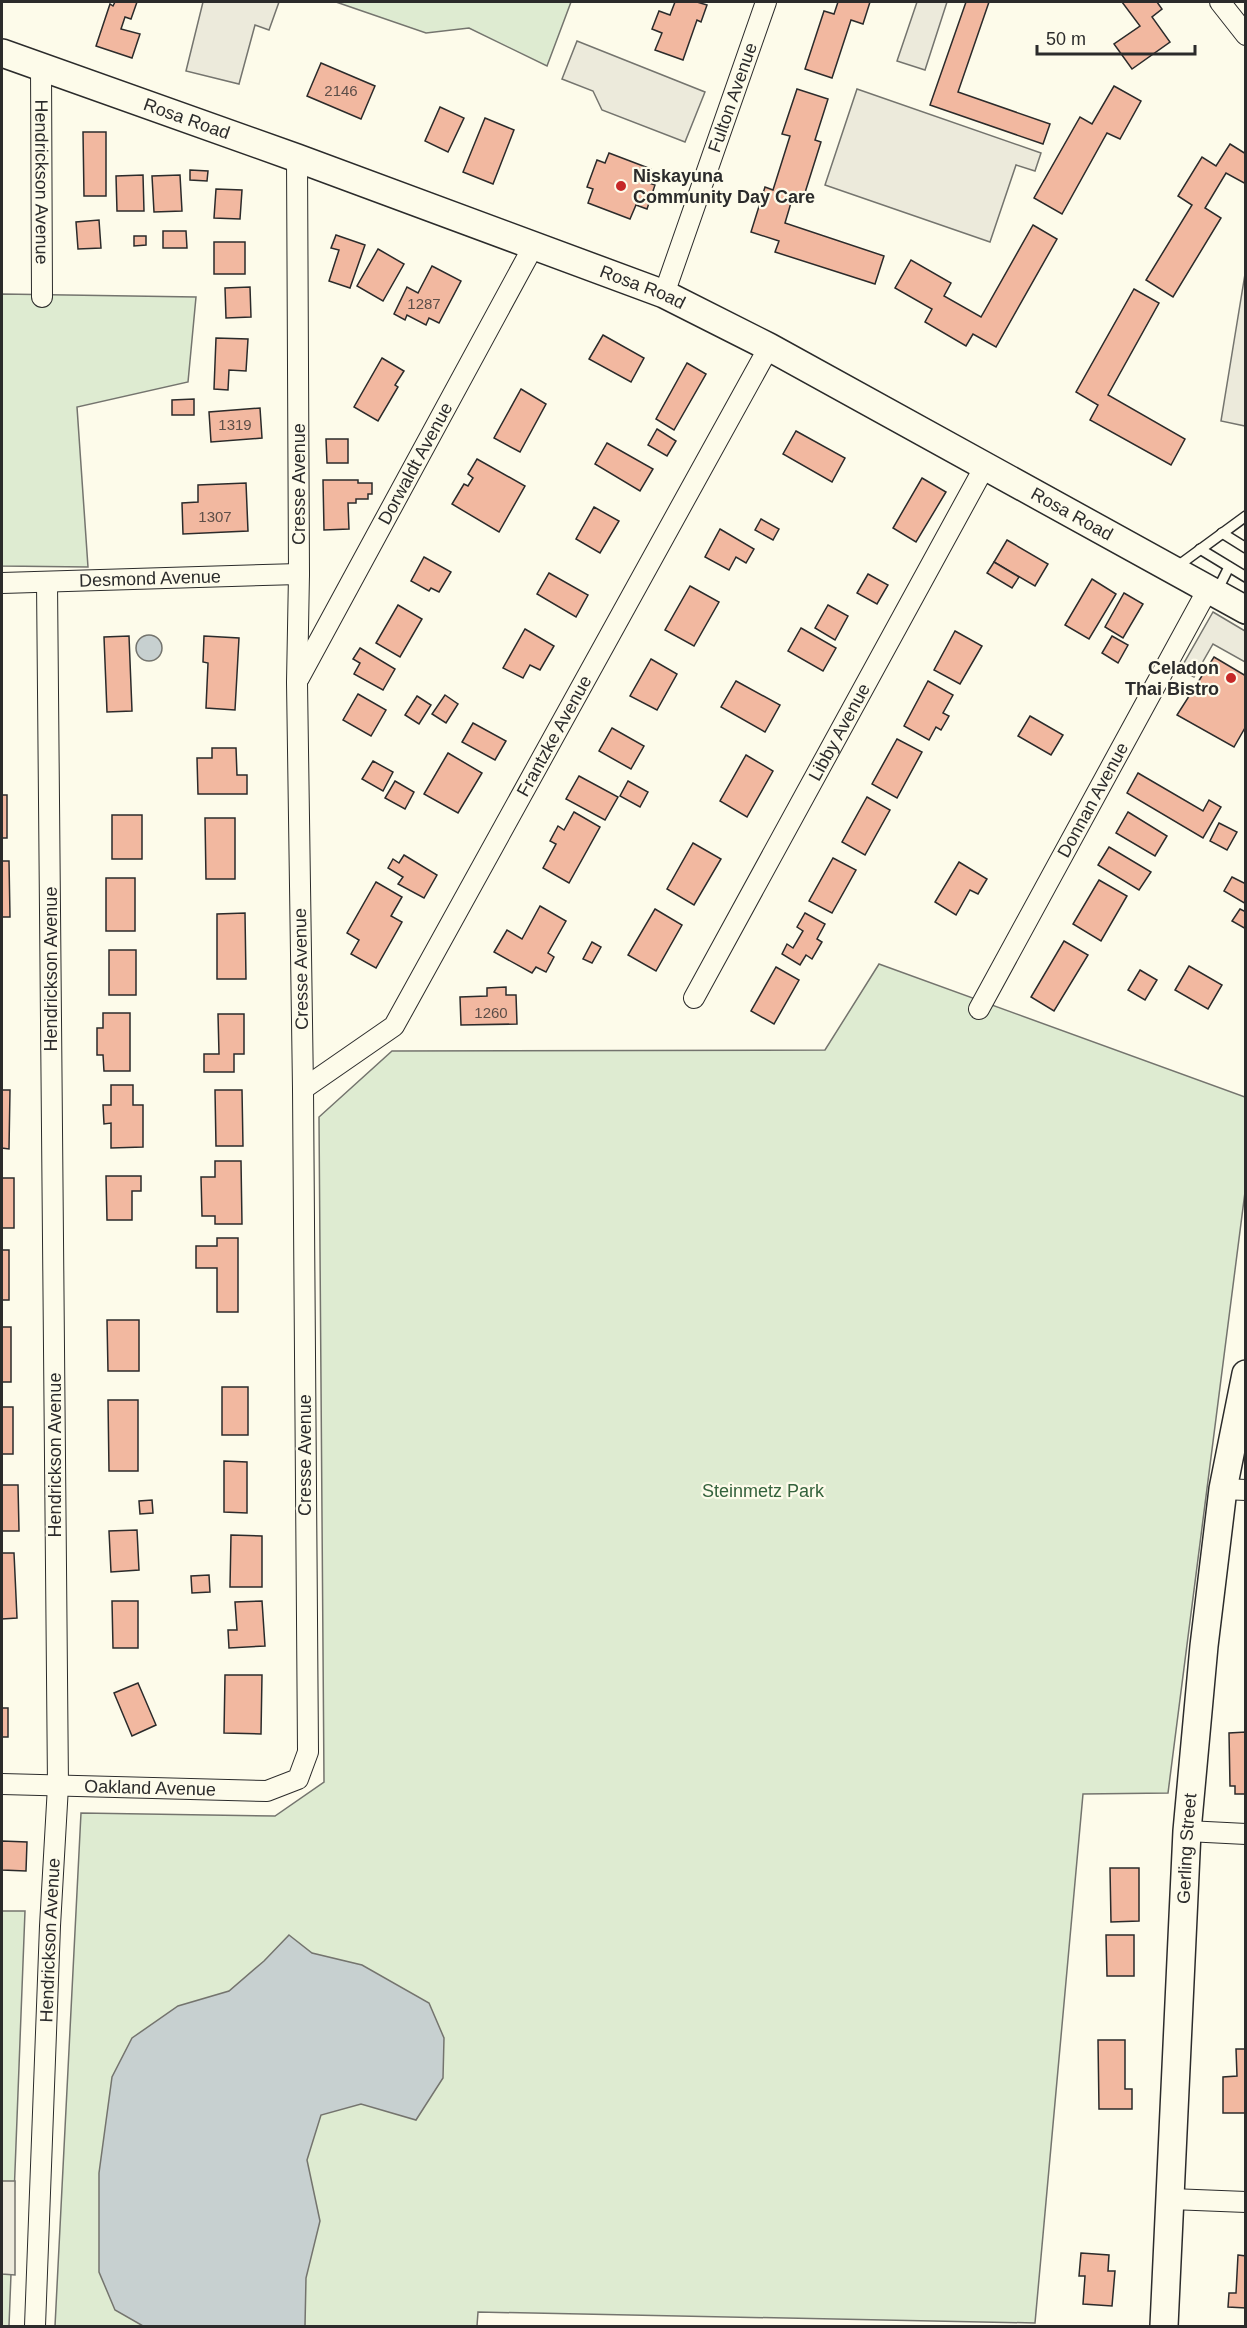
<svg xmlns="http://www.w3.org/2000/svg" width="1247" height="2328" font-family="Arial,sans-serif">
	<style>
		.green { fill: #deebd1; stroke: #74746e; stroke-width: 1.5 }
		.parking { fill: #eceadb; stroke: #74746e; stroke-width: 1.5 }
		.water { fill: #c7d0d0; stroke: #74746e; stroke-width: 1.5 }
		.building { fill: #f2b8a0; stroke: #2b2b2b; stroke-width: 1.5 }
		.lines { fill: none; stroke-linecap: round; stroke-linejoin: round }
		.lane-casing { stroke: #2b2b2b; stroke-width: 12 }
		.street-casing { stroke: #2b2b2b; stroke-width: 22 }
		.secondary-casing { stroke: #2b2b2b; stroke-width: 30 }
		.lane { stroke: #fdfbea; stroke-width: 9 }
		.street { stroke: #fdfbea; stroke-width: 20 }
		.secondary { stroke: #fdfbea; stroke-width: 27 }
		.poi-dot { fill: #c62828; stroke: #fdfbea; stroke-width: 2 }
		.labels { text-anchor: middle; stroke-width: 4.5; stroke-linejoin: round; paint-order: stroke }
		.number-label { font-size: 15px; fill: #5d4e48 }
		.street-label { font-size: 18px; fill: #2b2b2b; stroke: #fdfbea }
		.poi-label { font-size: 18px; font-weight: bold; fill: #2b2b2b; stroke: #fdfbea; text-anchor: start }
		.park-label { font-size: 18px; fill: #34623c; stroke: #fdfbea }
	</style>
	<rect width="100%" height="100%" fill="#fdfbea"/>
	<!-- green -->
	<g class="green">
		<path d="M336 2H571L547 66 469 28 426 33Z"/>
		<path d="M2 294 196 297 188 382 77 407 88 567 2 566Z"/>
		<path d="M879 964 1245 1097V1192L1168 1793 1083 1794 1035 2323 478 2312 477 2326H55L81 1813 275 1816 324 1782 319 1117 392 1051 825 1050Z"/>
		<path d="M2 1911H25L9 2326H2Z"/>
	</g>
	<!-- parking -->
	<g class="parking">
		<path d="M203 2H279L269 30 255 25 239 84 186 71Z"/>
		<path d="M917 2H947L925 70 897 61Z"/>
		<path d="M577 41 705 92 685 142 602 110 593 91 562 79Z"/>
		<path d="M857 89 1041 153 1035 171 1016 165 990 242 825 185Z"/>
		<path d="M1245 274V426L1221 421Z"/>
		<path d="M1213 612 1245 631V662L1213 644 1194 677 1180 670Z"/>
		<path d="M2 2181H15V2275L2 2274Z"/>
	</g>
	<!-- water -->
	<g class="water">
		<circle cx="149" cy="648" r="13"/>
		<path d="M289 1935 312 1953 362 1965 429 2003 444 2038 443 2078 416 2120 361 2104 321 2115 307 2160 320 2221 306 2278 305 2326H143L115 2310 99 2272V2173L112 2077 132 2038 178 2006 229 1991 264 1961Z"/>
	</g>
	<!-- building -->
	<g class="building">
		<path d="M115 2H137L131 19 125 17 121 29 140 34 132 58 96 46 110 4 113 6Z"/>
		<path d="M675 2H697L707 5 701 22 697 20 683 60 655 50 662 33 652 29 659 11 670 15Z"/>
		<path d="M838 2H870L863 24 851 20 832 78 805 69 824 11 834 14Z"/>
		<path d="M966 2H989L958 92 1050 124 1043 144 930 105Z"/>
		<path d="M1122 2H1157L1162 9 1152 17 1170 42 1132 69 1114 44 1140 26Z"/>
		<path d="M321 63 375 86 361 119 307 96Z"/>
		<path d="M1114 86 1141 101 1120 139 1107 133 1062 214 1034 198 1080 117 1092 124Z"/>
		<path d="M797 89 828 99 815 140 821 142 803 199 793 196 785 223 884 256 875 284 775 252 779 241 751 232 765 187 773 190 790 136 782 134Z"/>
		<path d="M440 107 464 118 448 152 425 141Z"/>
		<path d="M485 118 514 130 493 184 463 172Z"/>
		<path d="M83 132H106V196H84Z"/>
		<path d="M1230 144 1246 154V184L1226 173 1205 208 1221 218 1173 297 1146 280 1192 205 1178 196 1202 157 1216 166Z"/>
		<path d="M609 153 651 169 646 182 655 185 647 209 636 205 630 219 588 203 593 189 587 187 597 160 605 163Z"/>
		<path d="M190 170 208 171 207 181 190 180Z"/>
		<path d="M143 175 144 211H117L116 176Z"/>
		<path d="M180 175 182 211 154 212 152 176Z"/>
		<path d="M216 189 242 190 240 219 214 218Z"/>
		<path d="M99 220 101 248 78 249 76 222Z"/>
		<path d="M1033 225 1057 239 996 347 973 334 966 346 925 322 932 309 895 288 911 260 951 283 944 296 981 317Z"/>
		<path d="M163 231H186L187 248H163Z"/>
		<path d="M336 235 365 245 350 288 329 281 339 250 331 248Z"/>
		<path d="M134 236H146V245L134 246Z"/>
		<rect x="214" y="242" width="31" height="32"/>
		<path d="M378 249 404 264 383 301 357 286Z"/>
		<path d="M432 266 461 281 439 323 429 318 426 325 407 315 405 320 394 314 407 287 418 293Z"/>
		<path d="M250 287 251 317 226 318 225 288Z"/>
		<path d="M1134 289 1159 303 1108 395 1185 439 1171 465 1090 420 1098 405 1076 392Z"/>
		<path d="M603 335 644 358 631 382 589 359Z"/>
		<path d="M216 338 248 339 246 371 229 370 228 390 214 389Z"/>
		<path d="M382 358 404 371 395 385 398 387 378 421 354 407Z"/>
		<path d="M687 363 706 374 674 430 656 419Z"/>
		<path d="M521 389 546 404 520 452 494 438Z"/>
		<path d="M194 399V415H172V400Z"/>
		<path d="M260 408 262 438 211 442 209 412Z"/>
		<path d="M657 429 676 441 667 456 648 445Z"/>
		<path d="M796 431 845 458 832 482 783 454Z"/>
		<path d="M326 439H348V463H327Z"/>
		<path d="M607 443 653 469 640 491 595 464Z"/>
		<path d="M477 459 525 486 499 532 452 504 464 484 468 486 473 478 468 474Z"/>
		<path d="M922 478 946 492 916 542 893 528Z"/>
		<path d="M323 480H358V483H372V494H368V499H356V503H348L349 529 324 530Z"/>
		<path d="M246 483 248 531 183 534 182 503 198 502V485Z"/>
		<path d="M594 507 619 521 600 553 576 539Z"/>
		<path d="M761 519 779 529 773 540 755 530Z"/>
		<path d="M720 529 754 549 746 563 736 557 729 570 705 557Z"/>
		<path d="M1007 540 1048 564 1035 586 994 562Z"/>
		<path d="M424 557 451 572 439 592 431 588 429 591 411 581Z"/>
		<path d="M994 562 1019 577 1012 588 987 573Z"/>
		<path d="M549 573 588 595 576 617 537 594Z"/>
		<path d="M868 574 888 585 877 604 857 593Z"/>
		<path d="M1092 579 1116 594 1089 639 1065 625Z"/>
		<path d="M690 586 719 602 694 646 665 630Z"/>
		<path d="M1124 593 1143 604 1123 638 1105 627Z"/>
		<path d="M398 605 422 619 400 657 376 643Z"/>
		<path d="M828 605 848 616 835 640 815 628Z"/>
		<path d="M801 628 836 648 823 671 788 651Z"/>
		<path d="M525 629 554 646 540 670 530 665 523 678 503 668Z"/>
		<path d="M955 631 982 646 960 684 934 670Z"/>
		<path d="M129 636 132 711 107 712 104 637Z"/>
		<path d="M204 636 239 638 235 710 206 708 208 663 203 662Z"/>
		<path d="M1112 636 1128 645 1118 663 1102 653Z"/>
		<path d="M360 648 395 669 383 690 354 674 360 663 353 659Z"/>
		<path d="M1214 657 1246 676V726L1234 747 1177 715Z"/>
		<path d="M651 659 677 674 657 710 630 696Z"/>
		<path d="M736 681 780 705 765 732 721 707Z"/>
		<path d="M928 681 953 695 943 713 949 716 941 730 936 727 929 740 904 726Z"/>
		<path d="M358 694 386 710 371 736 343 720Z"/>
		<path d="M445 695 458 704 446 723 432 714Z"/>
		<path d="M417 696 431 705 419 724 405 715Z"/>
		<path d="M1030 716 1063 735 1051 755 1018 736Z"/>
		<path d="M473 723 506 741 495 760 462 742Z"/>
		<path d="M612 728 644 746 631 769 599 751Z"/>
		<path d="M897 739 922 752 897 798 872 784Z"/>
		<path d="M212 748H236L237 775H247V794H198L197 758H212Z"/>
		<path d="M448 753 482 773 458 813 424 794Z"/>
		<path d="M746 755 773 771 747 817 720 801Z"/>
		<path d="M373 761 393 772 383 791 362 779Z"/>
		<path d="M1138 773 1203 811 1209 800 1221 807 1203 838 1127 793Z"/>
		<path d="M579 776 618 797 605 820 566 799Z"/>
		<path d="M395 781 414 792 405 809 385 798Z"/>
		<path d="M628 781 648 792 640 807 620 796Z"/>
		<rect x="2" y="795" width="5" height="43"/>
		<path d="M867 797 890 810 865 855 842 842Z"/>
		<path d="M574 812 600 827 569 883 543 868 556 844 550 841 558 826 564 830Z"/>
		<path d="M1128 812 1167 836 1155 856 1116 833Z"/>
		<rect x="112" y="815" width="30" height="44"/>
		<path d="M205 818H235V879H206Z"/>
		<path d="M1219 823 1237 832 1227 850 1210 841Z"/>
		<path d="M693 843 721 859 694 905 667 889Z"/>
		<path d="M1109 847 1151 872 1139 890 1098 865Z"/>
		<path d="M404 855 437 875 424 898 398 884 403 877 388 868 393 859 399 863Z"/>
		<path d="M833 858 856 870 832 913 809 901Z"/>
		<path d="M2 861H9L10 917H2Z"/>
		<path d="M959 862 987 879 978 894 970 890 956 915 935 902Z"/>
		<path d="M1232 877 1246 884V904L1224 891Z"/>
		<rect x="106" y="878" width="29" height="53"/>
		<path d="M1099 880 1127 896 1101 941 1073 924Z"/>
		<path d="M376 882 402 897 391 916 402 922 376 968 351 954 359 940 347 933Z"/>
		<path d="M540 906 566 921 548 953 554 957 546 972 536 967 532 973 494 952 507 930 522 939Z"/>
		<path d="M655 909 682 925 656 971 628 955Z"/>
		<path d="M1240 909 1246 912V929L1232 921Z"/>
		<path d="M245 913 246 979H217V914Z"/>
		<path d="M805 913 825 924 817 939 822 942 812 959 806 955 800 965 782 954 787 944 793 948 803 931 797 927Z"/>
		<path d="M1064 941 1088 955 1054 1011 1031 997Z"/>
		<path d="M592 942 601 947 592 963 583 959Z"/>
		<rect x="109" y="950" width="27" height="45"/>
		<path d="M1189 966 1222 985 1208 1009 1175 990Z"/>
		<path d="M776 967 799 980 774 1024 751 1011Z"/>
		<path d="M1140 970 1157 980 1145 1000 1128 990Z"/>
		<path d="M506 987V995H516L517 1024 461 1025 460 997 487 996V988Z"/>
		<path d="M103 1013H130V1071H104L103 1055H97V1028H103Z"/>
		<path d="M218 1014H244V1054H234V1072H204V1054H219Z"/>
		<path d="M111 1085H133V1105H143V1147L111 1148V1123L104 1124 103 1105H111Z"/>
		<path d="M2 1090H10L9 1149 2 1148Z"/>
		<path d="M215 1090H242L243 1146H216Z"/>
		<path d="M215 1161H241L242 1224H215V1216H202L201 1177H215Z"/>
		<path d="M106 1176H141V1191H132V1220H107Z"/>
		<rect x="2" y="1178" width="12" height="50"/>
		<path d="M217 1238H238V1312H217V1268H196V1246H217Z"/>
		<rect x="2" y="1250" width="7" height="50"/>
		<path d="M107 1320H139V1371H108Z"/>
		<rect x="2" y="1327" width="9" height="55"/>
		<rect x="222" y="1387" width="26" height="48"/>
		<path d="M108 1400H138V1471H109Z"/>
		<rect x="2" y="1407" width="11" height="47"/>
		<path d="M224 1461 247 1462V1513L224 1512Z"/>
		<path d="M2 1485H18L19 1531H2Z"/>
		<path d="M152 1500 153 1513 140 1514 139 1501Z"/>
		<path d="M137 1530 139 1570 111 1572 109 1531Z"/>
		<path d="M231 1535 262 1536V1587H230Z"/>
		<path d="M2 1553H14L17 1618 2 1619Z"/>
		<path d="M209 1575 210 1592 192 1593 191 1576Z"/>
		<path d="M112 1601H138V1648H113Z"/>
		<path d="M262 1601 265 1646 229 1648 228 1630H237L235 1602Z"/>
		<path d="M225 1675H262L261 1734 224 1733Z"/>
		<path d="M138 1683 156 1725 132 1736 114 1693Z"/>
		<rect x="2" y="1708" width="6" height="29"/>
		<path d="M1246 1732V1794H1235V1786H1230L1229 1733Z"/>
		<path d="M2 1841 27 1842 26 1871 2 1870Z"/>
		<path d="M1110 1868H1139V1921L1111 1922Z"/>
		<path d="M1106 1935H1134V1976H1107Z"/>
		<path d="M1098 2040H1125V2089H1132V2109H1099Z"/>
		<path d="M1236 2049H1246V2113H1223V2077L1237 2076Z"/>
		<path d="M1081 2253 1109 2255 1108 2271H1115L1112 2306 1083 2304 1085 2276H1079Z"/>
		<path d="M1238 2255 1246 2256V2308L1228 2307 1229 2293H1236Z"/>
	</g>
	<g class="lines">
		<!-- lane casing -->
		<g class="lane-casing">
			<g id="lane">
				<path d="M1222 533 1246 548"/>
				<path d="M1200 549 1246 577"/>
				<path d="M1175 568 1246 516"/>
				<path d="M1217 591 1229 567"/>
			</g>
		</g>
		<!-- street casing -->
		<g class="street-casing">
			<g id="street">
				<path d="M1220 2 1246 35"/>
				<path id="s1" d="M41 66 42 297"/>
				<path id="s2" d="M664 294 766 2"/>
				<path id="s3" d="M2 583 299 574"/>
				<path id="s4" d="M299 678 534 245"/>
				<path id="s5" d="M694 998 985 466"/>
				<path id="s6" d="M979 1009 1208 589"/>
				<path id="s7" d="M303 1089 394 1026 769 347"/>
				<path d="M1223 1489 1246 1490"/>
				<path id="s8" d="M2 1784 267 1791 298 1779 308 1752 303 1089 297 682 299 574 297 158"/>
				<path d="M1187 1831 1246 1834"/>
				<path d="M1171 2199 1246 2202"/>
				<path id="s9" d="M35 2326 50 1926 58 1786 47 582"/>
			</g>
		</g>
		<!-- secondary casing -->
		<g class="secondary-casing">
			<g id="secondary">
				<path id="s10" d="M2 53 297 158 664 294 769 347 1246 610"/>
				<path id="s11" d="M1164 2326 1187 1831 1204 1646 1223 1489 1246 1374"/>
			</g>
		</g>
		<!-- lane -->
		<use href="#lane" class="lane"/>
		<!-- street -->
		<use href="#street" class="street"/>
		<!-- secondary -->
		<use href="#secondary" class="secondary"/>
	</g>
	<!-- markers -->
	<g class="poi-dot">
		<circle cx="621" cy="186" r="6"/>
		<circle cx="1231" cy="678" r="6"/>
	</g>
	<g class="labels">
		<!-- number labels -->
		<g class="number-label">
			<text x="341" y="96">2146</text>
			<text x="424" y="309">1287</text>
			<text x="235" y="430">1319</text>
			<text x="215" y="522">1307</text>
			<text x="491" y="1018">1260</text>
		</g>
		<!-- street labels -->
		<g class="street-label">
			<text dy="6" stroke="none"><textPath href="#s2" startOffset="208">Fulton Avenue</textPath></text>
			<text dy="6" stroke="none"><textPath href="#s10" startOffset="196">Rosa Road</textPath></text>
			<text dy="6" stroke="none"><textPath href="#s1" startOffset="116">Hendrickson Avenue</textPath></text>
			<text dy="6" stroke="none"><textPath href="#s10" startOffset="682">Rosa Road</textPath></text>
			<text dy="6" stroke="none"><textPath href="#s4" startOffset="244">Dorwaldt Avenue</textPath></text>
			<text transform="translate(299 484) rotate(-90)" y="6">Cresse Avenue</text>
			<text dy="6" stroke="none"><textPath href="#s10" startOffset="1168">Rosa Road</textPath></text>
			<text dy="6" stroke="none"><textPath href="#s3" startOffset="148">Desmond Avenue</textPath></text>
			<text dy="6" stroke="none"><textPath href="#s5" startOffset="303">Libby Avenue</textPath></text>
			<text dy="6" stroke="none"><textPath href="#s7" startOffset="442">Frantzke Avenue</textPath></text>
			<text dy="6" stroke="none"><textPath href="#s6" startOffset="238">Donnan Avenue</textPath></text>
			<text transform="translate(51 969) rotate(-90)" y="6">Hendrickson Avenue</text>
			<text transform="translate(301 969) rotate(-91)" y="6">Cresse Avenue</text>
			<text transform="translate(55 1455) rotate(-90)" y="6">Hendrickson Avenue</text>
			<text transform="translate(305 1455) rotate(-90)" y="6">Cresse Avenue</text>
			<text dy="6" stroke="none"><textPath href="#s8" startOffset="148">Oakland Avenue</textPath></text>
			<text dy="6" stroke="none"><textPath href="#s11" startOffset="478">Gerling Street</textPath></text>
			<text dy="6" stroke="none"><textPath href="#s9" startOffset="386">Hendrickson Avenue</textPath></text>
		</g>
		<!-- poi labels -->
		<g class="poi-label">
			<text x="633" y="182">Niskayuna<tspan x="633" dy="21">Community Day Care</tspan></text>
			<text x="1219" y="674" text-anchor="end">Celadon<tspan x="1219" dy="21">Thai Bistro</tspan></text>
		</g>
		<!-- park labels -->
		<g class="park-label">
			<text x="763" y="1497">Steinmetz Park</text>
		</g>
	</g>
	<!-- border -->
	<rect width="1247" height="2328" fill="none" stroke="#2b2b2b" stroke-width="6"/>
	<!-- scale -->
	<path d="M1037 45v9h158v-9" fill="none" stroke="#2b2b2b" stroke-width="3"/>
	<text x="1046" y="45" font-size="18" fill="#2b2b2b" stroke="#fdfbea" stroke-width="4.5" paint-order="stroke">50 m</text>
</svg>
